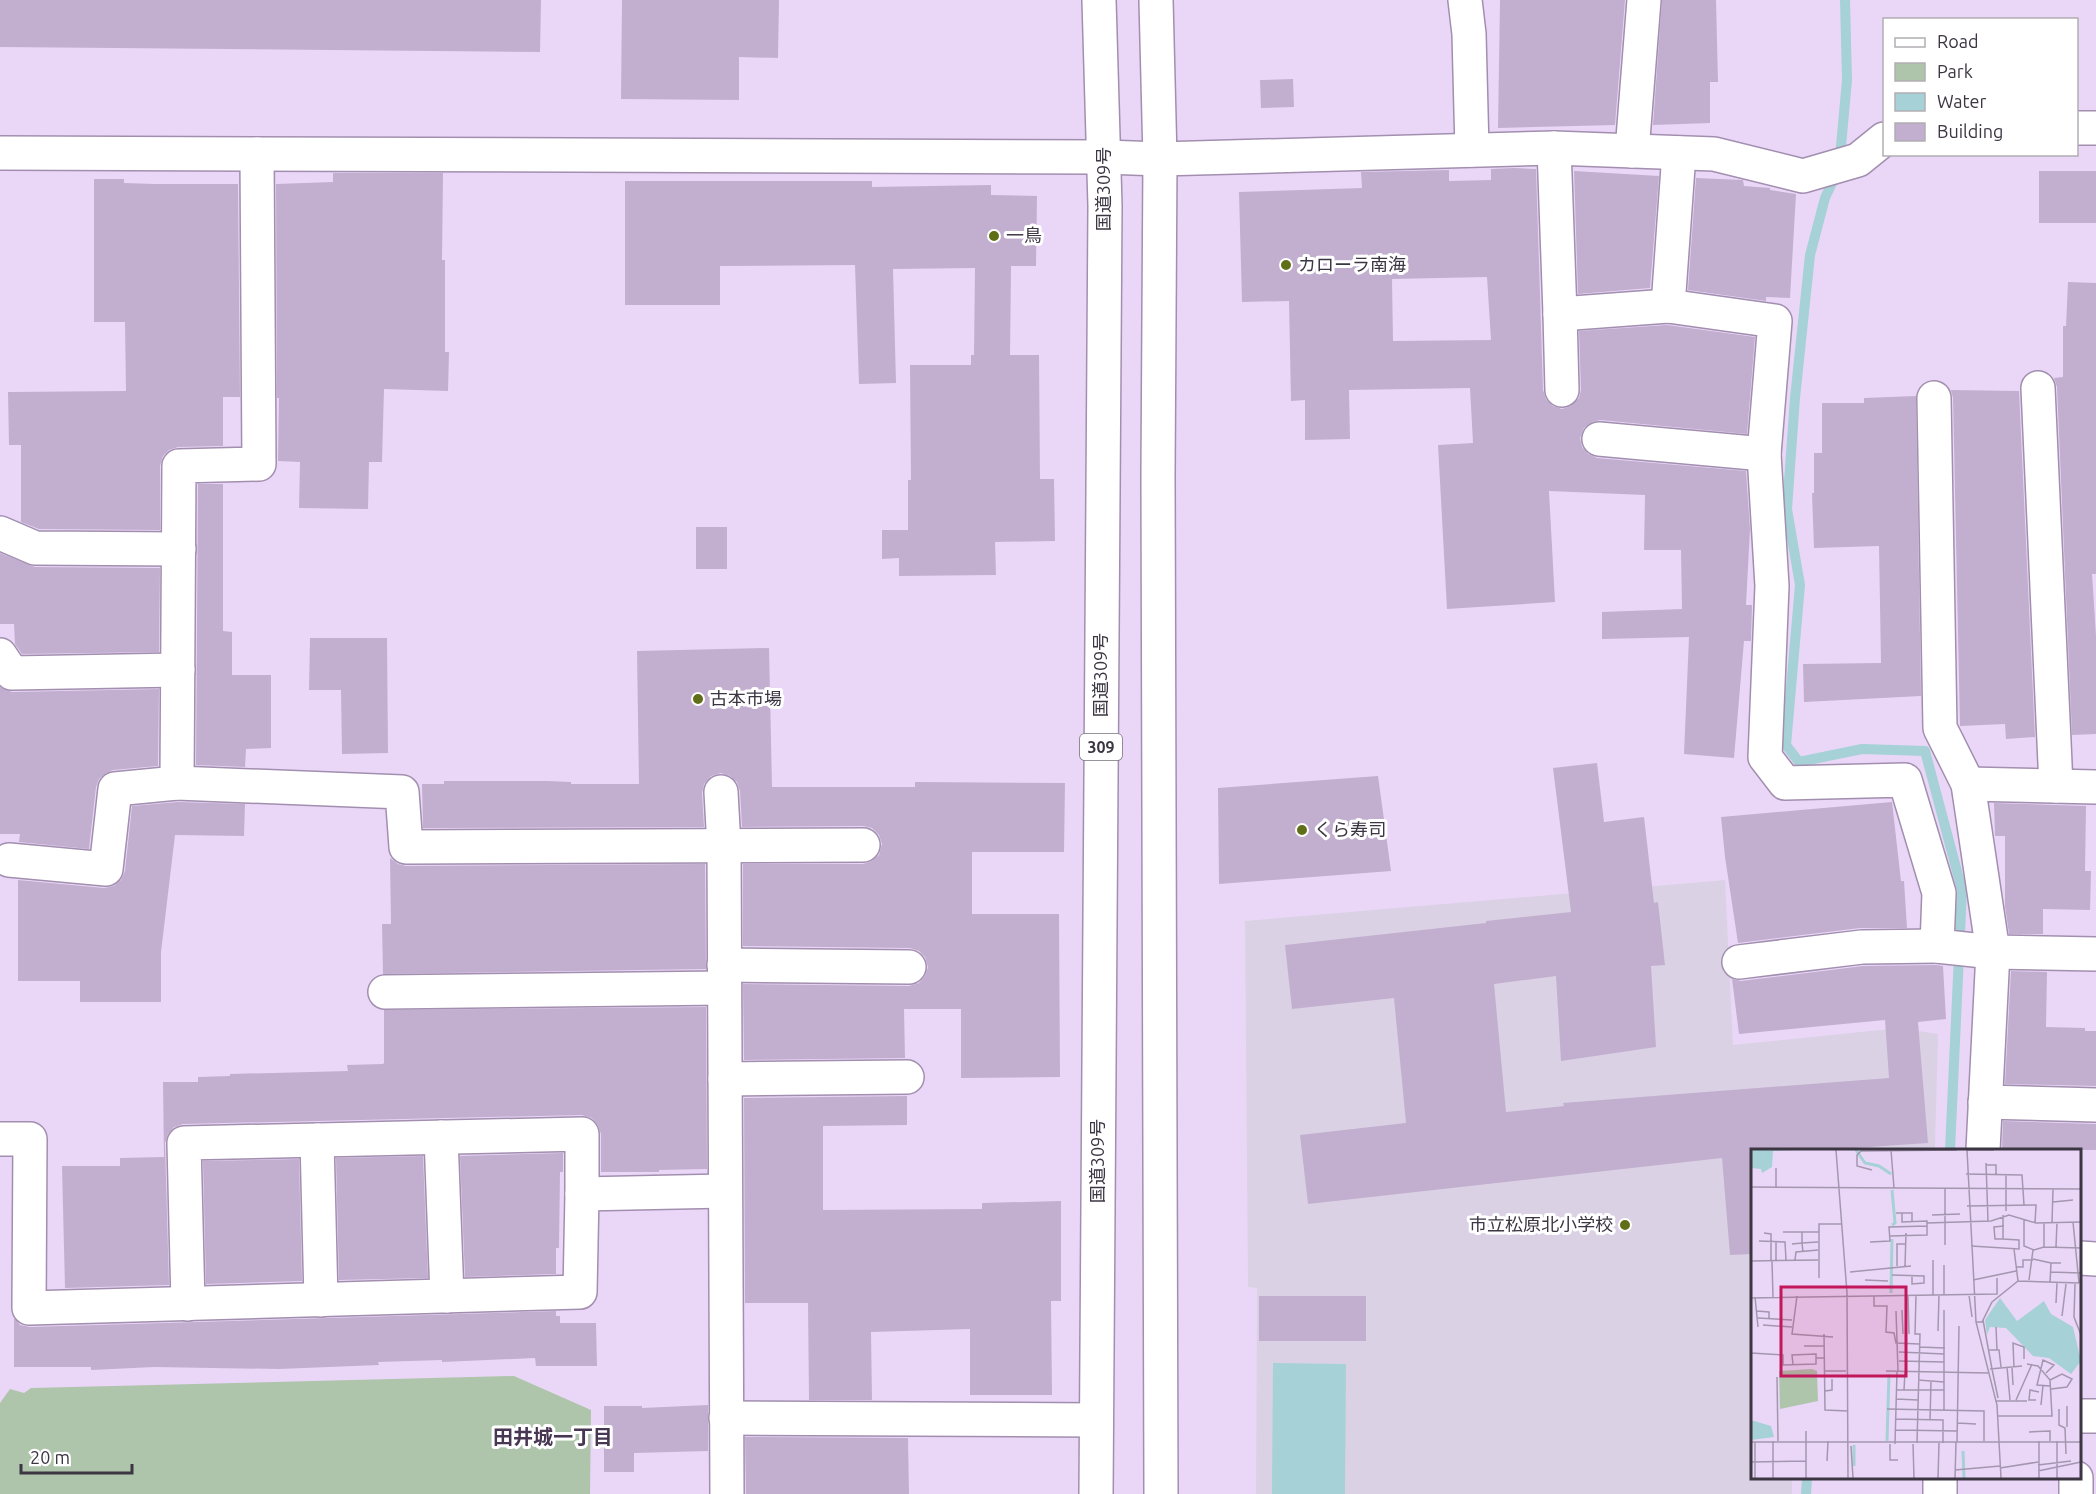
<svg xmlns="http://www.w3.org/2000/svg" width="2096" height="1494" font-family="Ubuntu,'Noto Sans JP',sans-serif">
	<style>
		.education { fill: #dbd1e5 }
		.green { fill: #aec5ab }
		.water { fill: #a6d1d6 }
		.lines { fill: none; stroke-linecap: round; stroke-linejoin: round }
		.stream { stroke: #a6d1d6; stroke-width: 10 }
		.building { fill: #c2afcf; fill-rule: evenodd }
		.street-casing { stroke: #a28faf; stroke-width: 36 }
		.highway-casing { stroke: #a28faf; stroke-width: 36 }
		.street { stroke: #fff; stroke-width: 33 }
		.highway { stroke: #fff; stroke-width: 33 }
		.poi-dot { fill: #606e18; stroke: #fff; stroke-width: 2 }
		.labels { text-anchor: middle; stroke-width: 6; stroke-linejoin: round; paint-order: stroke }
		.shield { fill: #fff; stroke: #76727b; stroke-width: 1.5 }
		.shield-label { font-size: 16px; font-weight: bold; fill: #3c3542 }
		.street-label { font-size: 18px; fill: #3c3542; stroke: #fff }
		.poi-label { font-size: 18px; fill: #3c3542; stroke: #fff; text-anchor: start }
		.neighbourhood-label { font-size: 20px; font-weight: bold; fill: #473752; stroke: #fff }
		.inset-river { fill: none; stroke: #a6d1d6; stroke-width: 3 }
		.inset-road { fill: none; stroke: #a496af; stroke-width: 1.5 }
		.view { fill: #c2185b; fill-opacity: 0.15; stroke: #c2185b; stroke-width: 3 }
		.inset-edge { fill: none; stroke: #3c3542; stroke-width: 3 }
	</style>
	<rect width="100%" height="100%" fill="#ead7f8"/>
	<!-- education -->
	<path class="education" d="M1725 880 1733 1045 1899 1028 1938 1034 1935 1150H1752V1478H1792V1494H1256L1257 1288 1248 1287 1245 921Z"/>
	<!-- green -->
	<path class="green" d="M514 1376 591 1410 590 1494H0V1403L10 1389 24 1393 31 1388Z"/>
	<!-- water -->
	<path class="water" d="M1273 1363 1346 1364 1345 1494H1272Z"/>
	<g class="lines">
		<!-- stream -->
		<g class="stream">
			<path d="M1845 0 1847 80 1839 168 1825 198 1810 255 1795 398 1787 509 1800 585 1786 745 1799 762 1862 749 1925 751 1962 890 1950 1150"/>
			<path d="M1806 1494 1807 1478"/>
		</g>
	</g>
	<!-- building -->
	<g class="building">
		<path d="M0 0H541L540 52 0 47Z"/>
		<path d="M622 0H779L778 58 739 57V100L621 99Z"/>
		<path d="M1500 0H1625L1615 125 1498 128Z"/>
		<path d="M1662 0H1716L1718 82H1710V123L1653 125Z"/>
		<path d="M1293 79 1294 107 1261 108 1260 80Z"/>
		<path d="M1514 168 1536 169 1543 390 1546 399 1553 406 1562 409 1571 406 1579 398 1581 390 1579 331 1667 325 1755 337 1747 434 1600 420 1592 422 1584 428 1580 438 1582 447 1588 454 1597 458 1746 471 1750 529 1746 605H1752L1751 641H1744L1734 758 1684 754 1689 637 1602 639V612L1682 609 1681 550H1644L1645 495 1549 491 1555 602 1447 609 1438 445 1473 443 1470 388 1349 390 1350 439 1305 440V400L1291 401 1289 301 1242 302 1239 192 1362 188 1361 172 1449 170V181L1491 180V169ZM1487 277 1491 340 1393 341 1392 279Z"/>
		<path d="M1574 171 1659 176 1650 288 1578 294Z"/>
		<rect x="2039" y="171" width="57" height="52"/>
		<path d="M333 173H443L442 260H445V352H449L448 391 384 389 382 462H369L368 509 299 508 300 462 278 461 279 398H277L276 184 333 182Z"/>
		<path d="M1696 178 1743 180 1744 186 1770 188V190L1796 194 1790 298 1766 297V301L1688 290Z"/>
		<path d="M94 179H124V183L154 184H238L240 397H223V446L178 447 169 450 163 456 160 466V530L39 529 21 522V445H9L8 392 126 391 125 322H94Z"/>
		<path d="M625 181H872V187L991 185V195L1037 196 1036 266H1011L1010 355H1039L1040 479H1054L1055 541 995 542 996 575 899 576V558L882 559V530H908V480H911L910 365H971V355H974L975 268 893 269 896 383 859 384 855 265 720 266V305H625Z"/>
		<path d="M2068 282 2096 283V574H2092L2096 636V734L2072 735 2057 387 2054 378 2063 377V326H2066Z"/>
		<path d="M1951 390 2019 391 2035 737 2006 739 2005 724 1960 726 1953 398Z"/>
		<path d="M1916 396 1921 696 1804 702 1803 664 1881 663 1879 546 1814 548 1812 493H1814V453H1822V403H1864V398Z"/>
		<path d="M198 484H223V631L232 632V675H271V748L246 749 245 767 196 765Z"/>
		<rect x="696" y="527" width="31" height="42"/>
		<path d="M0 553 35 567 160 568 159 652 22 654 15 644 14 624H0Z"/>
		<path d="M310 638H387L388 753 342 754 341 690H309Z"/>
		<path d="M769 648 772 787H915V782L1065 783 1064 852H972V914H1059L1060 1077 961 1078V1009H904L905 1058 744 1060 743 984 909 986 919 983 925 976 928 967 925 957 919 951 910 948 743 946V864H863L872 861 879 855 882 844 879 835 872 828 863 826 742 827 740 791 737 782 730 776 721 773 711 776 704 784 702 793 704 827 423 828 422 784H444V781H548L571 782V784H639L637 651Z"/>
		<path d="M0 687 12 692 159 689 158 766 113 770 106 773 99 779 96 787 89 849 19 842 20 834H0Z"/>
		<path d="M1597 763 1604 822 1644 817 1654 903 1658 902 1665 965 1651 966 1656 1047 1561 1061 1556 976 1494 984 1506 1112 1564 1106 1563 1103 1889 1078 1885 1020 1739 1034 1732 979 1741 981 1863 966 1936 965 1943 966 1946 1019 1918 1022 1928 1143 1826 1150H1752V1254L1730 1255 1722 1158 1308 1204 1300 1135 1406 1123 1394 998 1292 1009 1285 945 1486 923V921L1571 912 1553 768Z"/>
		<path d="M1378 776 1391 871 1219 884 1218 788Z"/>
		<path d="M178 802 245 804 244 836 175 835 161 952V1002H80V981H18V880L104 888 114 886 121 880 125 871 132 806Z"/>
		<path d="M1892 802 1901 881H1904L1907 928H1860L1738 943 1725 857 1721 817Z"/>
		<path d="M1994 803 2086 806 2085 871H2091L2090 910 2043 909V934H2009L2005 906V836H1995Z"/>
		<path d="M390 858 398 864 406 866 705 864 706 969 383 974 382 924H391Z"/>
		<path d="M2011 971 2047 972 2046 1027 2085 1028V1031H2096V1086L2005 1084Z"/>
		<path d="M706 1007 707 1169 659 1170V1172H601V1134L598 1125 592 1118 582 1115 183 1124 174 1127 168 1134 165 1143 169 1285 65 1288 62 1166H120V1158L164 1157 163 1082H198V1077L230 1076V1074L348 1071 347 1065 383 1064 384 1063V1010Z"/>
		<path d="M907 1096V1125L823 1126V1210L982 1209V1203L1061 1201V1301H1051L1052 1395H970V1329L871 1332 872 1400H809L808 1303H745L744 1098Z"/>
		<path d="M2003 1121 2096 1124V1150H2002Z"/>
		<path d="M563 1153V1172H560L559 1248H556V1274L465 1277 460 1156Z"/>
		<path d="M423 1156 428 1278 339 1280 336 1158Z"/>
		<path d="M299 1159 302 1281 206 1284 203 1161Z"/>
		<rect x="1259" y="1296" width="107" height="45"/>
		<path d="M556 1311V1316H560V1323H596L597 1366H536L535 1358 442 1362V1360L378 1362 379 1365 279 1369 154 1367 91 1370V1367H14V1318L20 1325 30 1327Z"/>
		<path d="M708 1405V1451L634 1453V1472H604V1406H642V1408Z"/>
		<path d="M745 1437 908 1438 909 1494H746Z"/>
	</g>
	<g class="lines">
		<!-- street casing -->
		<g class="street-casing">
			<g id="street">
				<path d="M1465 0 1469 34 1472 150"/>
				<path d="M2076 128H2096"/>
				<path d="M1554 148 1560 314 1668 306 1775 321 1764 454 1772 586 1765 757 1785 783 1905 780 1939 893 1937 946 1993 952 2096 954"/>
				<path d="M1632 151 1644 0"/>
				<path d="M0 153 1105 157 1160 159 1554 148 1714 154 1803 176 1858 160 1884 139"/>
				<path d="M257 154 259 464 179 466 177 783 402 792 406 847 863 845"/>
				<path d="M1668 306 1679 153"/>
				<path d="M1560 314 1562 390"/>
				<path d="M2038 388 2056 786"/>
				<path d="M1934 398 1940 728 1968 784 1993 952 1983 1150"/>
				<path d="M1599 439 1764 454"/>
				<path d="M0 533 35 548 179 549"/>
				<path d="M0 655 12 673 178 670"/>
				<path d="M1968 784 2096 787"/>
				<path d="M721 792 724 847 727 1494"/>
				<path d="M9 860 106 869 115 789 177 783"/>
				<path d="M1739 962 1862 947 1937 946"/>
				<path d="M724 965 909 967"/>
				<path d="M385 992 724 988"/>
				<path d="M725 1079 907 1077"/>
				<path d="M1985 1102 2096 1105"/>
				<path d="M441 1137 447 1296"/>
				<path d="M0 1139H30L29 1308 580 1292 582 1194 725 1191"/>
				<path d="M317 1140 321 1300"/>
				<path d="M2080 1258 2096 1259"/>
				<path d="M188 1304 184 1143 582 1134V1194"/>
				<path d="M2080 1416H2096"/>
				<path d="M726 1418 1096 1420"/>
				<path d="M1940 1494V1478"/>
				<path d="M2076 1494V1478"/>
			</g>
		</g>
		<!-- highway casing -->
		<g class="highway-casing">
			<g id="highway">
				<path d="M1156 0 1160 159 1158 475 1161 1494"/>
				<path d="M1096 1494 1105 206 1099 0"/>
			</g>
		</g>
		<!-- street -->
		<use href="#street" class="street"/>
		<!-- highway -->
		<use href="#highway" class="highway"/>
	</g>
	<!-- markers -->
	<g class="poi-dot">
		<circle cx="994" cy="236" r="6"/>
		<circle cx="1286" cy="265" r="6"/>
		<circle cx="698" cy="699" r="6"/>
		<circle cx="1302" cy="830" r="6"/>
		<circle cx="1625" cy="1225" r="6"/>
	</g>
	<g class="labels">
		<!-- shield labels -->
		<rect class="shield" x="1080" y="734" width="42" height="26" rx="4.5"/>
		<g class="shield-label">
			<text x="1101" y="753">309</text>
		</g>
		<!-- street labels -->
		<g class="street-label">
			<text transform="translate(1104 189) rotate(-90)" y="6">国道309号</text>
			<text transform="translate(1101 675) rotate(-90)" y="6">国道309号</text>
			<text transform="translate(1098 1161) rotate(-90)" y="6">国道309号</text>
		</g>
		<!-- poi labels -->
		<g class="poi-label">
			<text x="1006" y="242">一鳥</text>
			<text x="1298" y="271">カローラ南海</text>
			<text x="710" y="705">古本市場</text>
			<text x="1314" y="836">くら寿司</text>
			<text x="1613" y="1231" text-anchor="end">市立松原北小学校</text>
		</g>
		<!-- neighbourhood labels -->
		<g class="neighbourhood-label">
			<text x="553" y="1444">田井城一丁目</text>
		</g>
	</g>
	<!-- overview -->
	<g transform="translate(1751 1149)">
		<rect width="330" height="330" fill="#ead7f8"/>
		<path d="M61 220 66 222 67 252 29 260 28 222Z" fill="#aec5ab"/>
		<path d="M0 1H47L22 2 21 18 11 24 10 20 0 19ZM249 149 266 172 293 152 300 165 322 178 330 212 320 225 298 209 282 207 255 179 239 178 236 186 234 171ZM0 271 20 277 23 288 0 291Z" fill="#a6d1d6"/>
		<path class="inset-river" d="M105 1 114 14 128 17 140 25M141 76 144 74 141 41M140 144 141 90M136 292 138 225M212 302 213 329M103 317V296"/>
		<path class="inset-road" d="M85 1 96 144 97 329M140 1 143 39M216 1 225 173 246 256 250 329M216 1H243M235 14 237 72M235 16H245V25M25 19V38M121 21 106 17V6L110 2 206 1M215 25 271 26 273 56M0 38 330 40M194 40V96M302 53 322 51M216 57 285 56 284 74M255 62V26M145 64H161V73M181 66 209 65M273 70V97L283 101 293 98 330 99M322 73 328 134M176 74 240 72 258 66 285 74 330 73M301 74 302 40M32 83H68M51 83V94L67 93M13 84 20 85V112M139 87 176 86V72L151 73V64M252 90H244L243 78 253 77M8 92 34 93 35 111M25 93V112M119 93 139 92 138 78 176 77M41 95 51 94 52 103M220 97 268 100V91L252 90V66M293 98V74M305 98 306 73M263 100 267 132M282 110 300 114M44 111 45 103 67 101M0 112 67 111M21 112 22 148M193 116V146M146 117V95H155M154 117 155 84M265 118H272V111H282M99 123 160 117M300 123 329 124M141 126 173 127V134L161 135V127M68 129V75H91M114 131 137 132M222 131 265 122M278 131 282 101M299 134 300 114H310M324 135 323 168 330 186M157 146 158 185M165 146 164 185H169L166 294M182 146V111M218 146 221 168M46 147 41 185 82 188M123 147V157H136L135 183 143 184 145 194 168 195M4 148 7 178M0 149 246 145V129M305 154 306 134M151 161 152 185M193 161V261M6 162 18 163V169M145 162 147 222M311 167 315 135M7 169 41 171M232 171 241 220M225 173H231L241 153 267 132 328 134M12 176 41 178M245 178 246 201M187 182 188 146M73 185 74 261 97 262M53 197H73M168 198 194 199M237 201H248L250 218M148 203 193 205M0 204 32 206V216L65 215V209H73M148 212 193 213M42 215 41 206 65 205V209M256 218 259 251M261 218 262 236M263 218 262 194 273 198V210M239 220 271 217M241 220 247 249M74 222H95M135 222 237 224M295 224 303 216 292 211 286 236 299 237M26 228 27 292M167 231 193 233M299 231 311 225 321 230 316 238 300 240M145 241H193M153 241 154 222M74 242 81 241V230M145 250 167 251M265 251 281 215M285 251H278L279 241 288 243M245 252H276M290 256 292 236M316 257V278M136 260 233 262V292M308 260V276L314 279 315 305M247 267H301L299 231 287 217 276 215M145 270 192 271V294M179 271 180 232M206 274 225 275M145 281 206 282M55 282V329M278 283 299 282V292M22 292V329M288 292V329M306 292V329M0 293H330M4 293V329M206 293 208 177M139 295V311H147M144 295 146 222M162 295 163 329M100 297 102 329M76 312 77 292M0 313 55 312M287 316 320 312M249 319 287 313M204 321 249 317M287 322 330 313M187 329 188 294M204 329 205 293"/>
		<path class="view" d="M30 138H155V227H30Z"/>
		<rect width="330" height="330" class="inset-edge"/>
	</g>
	<!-- legend -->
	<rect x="1883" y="18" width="195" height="138" fill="#ffffff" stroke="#b1aeb3" stroke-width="1.5"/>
	<rect x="1895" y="38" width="30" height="9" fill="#ffffff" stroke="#b1aeb3" stroke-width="1.5"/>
	<text x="1937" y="48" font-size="18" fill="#3c3542">Road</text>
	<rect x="1895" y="63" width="30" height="18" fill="#aec5ab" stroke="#b1aeb3" stroke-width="1.5"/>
	<text x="1937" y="78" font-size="18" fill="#3c3542">Park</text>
	<rect x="1895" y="93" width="30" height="18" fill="#a6d1d6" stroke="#b1aeb3" stroke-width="1.5"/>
	<text x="1937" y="108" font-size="18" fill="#3c3542">Water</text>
	<rect x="1895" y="123" width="30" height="18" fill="#c2afcf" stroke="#b1aeb3" stroke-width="1.5"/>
	<text x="1937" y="138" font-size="18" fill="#3c3542">Building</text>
	<!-- scale -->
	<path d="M21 1464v9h111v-9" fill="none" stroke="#3c3542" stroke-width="3"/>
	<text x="30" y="1464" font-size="18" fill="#3c3542" stroke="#ffffff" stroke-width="4.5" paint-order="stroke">20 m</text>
</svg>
